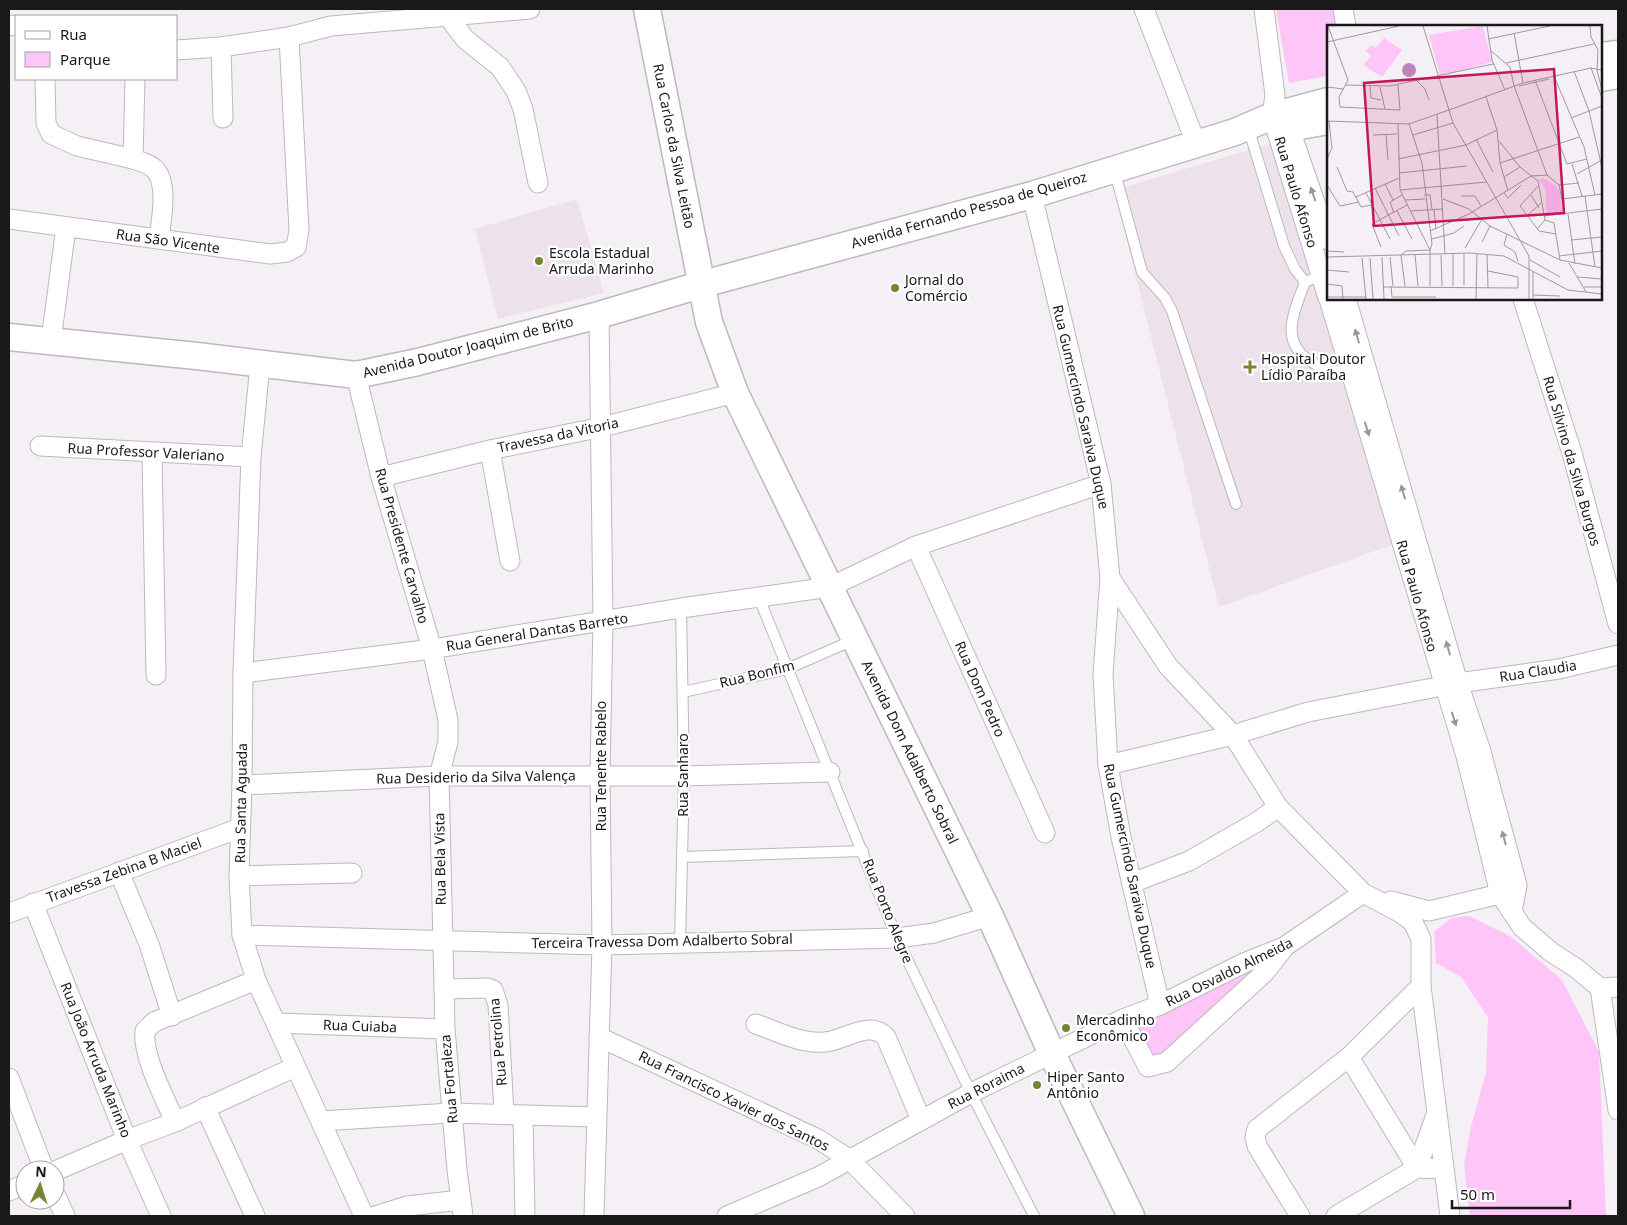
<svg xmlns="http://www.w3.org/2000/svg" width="1627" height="1225" font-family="'Noto Sans',sans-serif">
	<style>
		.built { fill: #ede1ec }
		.green { fill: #fdc5f8 }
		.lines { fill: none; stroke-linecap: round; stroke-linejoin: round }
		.lane-casing { stroke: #bdb8bc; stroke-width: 12 }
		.street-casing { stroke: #bdb8bc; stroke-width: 21 }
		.secondary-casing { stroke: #bdb8bc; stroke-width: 29 }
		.lane { stroke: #fff; stroke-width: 10 }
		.street { stroke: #fff; stroke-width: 19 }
		.secondary { stroke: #fff; stroke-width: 26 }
		.oneway { fill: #989898 }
		.poi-dot { fill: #768533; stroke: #fff; stroke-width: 2 }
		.labels { text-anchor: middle; stroke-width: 4.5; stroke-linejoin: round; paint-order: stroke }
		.street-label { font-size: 14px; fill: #1a191a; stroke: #fff }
		.poi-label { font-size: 14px; fill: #1a191a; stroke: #fff; text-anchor: start }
		.inset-road { fill: none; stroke: #9d9a9d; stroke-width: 1 }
		.view { fill: #c2185b; fill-opacity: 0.15; stroke: #c2185b; stroke-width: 2.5 }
		.inset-edge { fill: none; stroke: #1a191a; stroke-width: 2.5 }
	</style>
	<rect width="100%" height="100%" fill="#f5f0f5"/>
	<!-- built -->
	<g class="built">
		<path d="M1273 143 1394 544 1219 607 1114 190Z"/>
		<path d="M577 199 604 293 498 319 475 229Z"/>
	</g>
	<!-- green -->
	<g class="green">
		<path d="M1276 9H1335L1337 26H1328V76L1289 83Z"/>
		<path d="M1469 916 1510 936 1562 980 1599 1052 1606 1216H1470L1464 1165 1470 1131 1486 1072 1488 1017 1461 977 1436 963 1434 932 1451 918Z"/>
		<path d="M1284 947 1159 1066 1123 1019Z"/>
	</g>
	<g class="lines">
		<!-- lane casing -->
		<g class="lane-casing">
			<g id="lane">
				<path d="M1248 127 1284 246 1295 269 1305 282 1322 275"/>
				<path d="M1114 169 1142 272 1165 298 1172 311 1236 504"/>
				<path d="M1305 282C1301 294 1295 306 1293 318 1284 356 1320 371 1351 373"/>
				<path d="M759 598 897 938 971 1093 1034 1216"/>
				<path d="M683 692 787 669 856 639"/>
				<path d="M682 857 863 851"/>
				<path d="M680 942 684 776 681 608"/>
			</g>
		</g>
		<!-- street casing -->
		<g class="street-casing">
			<g id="street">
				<path d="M1144 9 1196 143"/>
				<path d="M1264 9 1275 95 1272 116 1328 298"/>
				<path d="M1343 9 1346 26"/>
				<path d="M447 15 465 39 500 67 516 91 523 109 538 183"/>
				<path d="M9 25 16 26"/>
				<path d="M221 47 223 118"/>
				<path d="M176 50 221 47 289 37 331 26 530 9"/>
				<path d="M45 79 46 123 51 134 77 146 133 159"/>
				<path d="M135 79 133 159C139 161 147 163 152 167 170 179 161 221 159 239"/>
				<path d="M1287 121 1328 240"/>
				<path d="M1032 195 1101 484 1110 578 1103 674 1108 765 1121 837 1160 1005"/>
				<path d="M9 219 270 254 287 252 296 247 299 230 289 37"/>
				<path d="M1329 299 1466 756 1500 894 1522 927 1551 952 1576 968 1600 988 1618 1110"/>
				<path d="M1346 299 1458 683 1480 748 1517 885 1512 912"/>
				<path d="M1523 299 1572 453 1618 624"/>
				<path d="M51 341 66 227"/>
				<path d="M260 365 251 457 243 673 242 785 239 876 242 935 256 980 364 1216"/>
				<path d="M356 375 381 477 432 649 448 720V742L439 776 445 1029 457 1170 463 1216"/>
				<path d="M40 446 251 457"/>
				<path d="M490 450 510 561"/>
				<path d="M152 453 156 675"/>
				<path d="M381 477 490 450 602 427 735 393"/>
				<path d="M916 546 1045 833"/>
				<path d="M1110 578 1168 666 1233 735 1278 807 1363 893 1399 912 1413 922 1421 939V986L1450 1216"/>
				<path d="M243 673 432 649 681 608 830 587 916 546 1101 484"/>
				<path d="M1108 765 1233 735 1308 712 1458 683 1559 669 1618 655"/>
				<path d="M242 785 439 776H684L830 772"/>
				<path d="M119 872 149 944 172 1016"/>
				<path d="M239 876 352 873"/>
				<path d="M1132 883 1189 861 1257 822 1278 807"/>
				<path d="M1391 901 1429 911 1500 894 1511 888"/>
				<path d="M33 903 127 1140 161 1216"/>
				<path d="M9 913 240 828"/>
				<path d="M242 935 602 945 897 938 934 933 990 916"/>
				<path d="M1600 988 1618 987"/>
				<path d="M444 989 488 988 493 990 498 1005 504 1113"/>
				<path d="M1123 1019 1148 1067 1167 1062 1264 973 1283 949"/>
				<path d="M276 1023 445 1029"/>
				<path d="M756 1024C779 1032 806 1047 831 1041 849 1037 871 1021 886 1037L921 1120"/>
				<path d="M599 1037 818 1139 849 1159 905 1216"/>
				<path d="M1349 1057 1417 1168 1444 1169"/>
				<path d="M9 1078 44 1170"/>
				<path d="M205 1107 255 1216"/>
				<path d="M523 1116 525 1216"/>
				<path d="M321 1121 451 1113 595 1117"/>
				<path d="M175 1122C165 1098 142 1056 145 1031L154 1022 256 980"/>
				<path d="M55 1171 127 1140 175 1122 295 1067"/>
				<path d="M9 1191 25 1184"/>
				<path d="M55 1194 65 1216"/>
				<path d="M375 1216 407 1206 461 1200"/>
				<path d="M594 1216 602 945 600 774 603 622 599 315"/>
				<path d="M727 1216 818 1177 971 1093 1123 1019 1160 1005 1246 962 1284 947 1363 893"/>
				<path d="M1300 1216 1257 1146 1255 1137 1257 1129 1349 1057 1421 986"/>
				<path d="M1336 1216 1417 1168 1436 1115"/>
			</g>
		</g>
		<!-- secondary casing -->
		<g class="secondary-casing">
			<g id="secondary">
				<path d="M647 9 709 322 735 393 990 916 1052 1054 1131 1216"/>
				<path d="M1601 56 1618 54"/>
				<path d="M1601 78 1618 75"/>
				<path d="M1283 129 1328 121"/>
				<path d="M9 337 197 356 356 375 418 362 599 315 703 284 1032 195 1235 132 1272 116 1328 101"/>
			</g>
		</g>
		<!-- lane -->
		<use href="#lane" class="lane"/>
		<!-- street -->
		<use href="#street" class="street"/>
		<!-- secondary -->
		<use href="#secondary" class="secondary"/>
	</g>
	<!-- one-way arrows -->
	<defs><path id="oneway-solid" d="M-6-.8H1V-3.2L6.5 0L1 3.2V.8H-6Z" transform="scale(1.25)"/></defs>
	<g class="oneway">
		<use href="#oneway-solid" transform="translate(1313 194) rotate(-109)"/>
		<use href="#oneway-solid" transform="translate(1357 336) rotate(-106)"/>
		<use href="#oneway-solid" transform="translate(1367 429) rotate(73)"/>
		<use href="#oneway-solid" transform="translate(1403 492) rotate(-106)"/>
		<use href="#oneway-solid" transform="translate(1448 648) rotate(-106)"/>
		<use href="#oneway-solid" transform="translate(1454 719) rotate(72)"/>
		<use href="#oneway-solid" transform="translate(1504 838) rotate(-105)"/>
	</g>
	<!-- markers -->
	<g class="poi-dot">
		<circle cx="539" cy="261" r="5"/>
		<circle cx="895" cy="288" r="5"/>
		<path d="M1247.5 359.5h5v5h5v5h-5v5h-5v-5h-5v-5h5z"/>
		<circle cx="1066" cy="1028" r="5"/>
		<circle cx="1037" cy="1085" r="5"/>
	</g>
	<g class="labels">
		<!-- street labels -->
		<g class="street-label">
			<text transform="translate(674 146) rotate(79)" y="5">Rua Carlos da Silva Leitão</text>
			<text transform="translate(1296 192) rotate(73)" y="5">Rua Paulo Afonso</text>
			<text transform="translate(969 210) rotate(-16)" y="5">Avenida Fernando Pessoa de Queiroz</text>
			<text transform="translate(168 241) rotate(8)" y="5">Rua São Vicente</text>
			<text transform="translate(468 347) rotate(-14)" y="5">Avenida Doutor Joaquim de Brito</text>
			<text transform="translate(1081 407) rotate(77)" y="5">Rua Gumercindo Saraiva Duque</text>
			<text transform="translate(558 435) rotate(-12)" y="5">Travessa da Vitoria</text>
			<text transform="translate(146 452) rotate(3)" y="5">Rua Professor Valeriano</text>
			<text transform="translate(1572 461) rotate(74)" y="5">Rua Silvino da Silva Burgos</text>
			<text transform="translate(402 546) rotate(74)" y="5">Rua Presidente Carvalho</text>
			<text transform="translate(1417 596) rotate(74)" y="5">Rua Paulo Afonso</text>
			<text transform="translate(537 632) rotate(-9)" y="5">Rua General Dantas Barreto</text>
			<text transform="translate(1538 671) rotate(-9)" y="5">Rua Claudia</text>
			<text transform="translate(757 674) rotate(-14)" y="5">Rua Bonfim</text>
			<text transform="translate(980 689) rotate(66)" y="5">Rua Dom Pedro</text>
			<text transform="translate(910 752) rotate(64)" y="5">Avenida Dom Adalberto Sobral</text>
			<text transform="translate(601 766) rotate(-90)" y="5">Rua Tenente Rabelo</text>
			<text transform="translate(683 775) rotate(-90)" y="5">Rua Sanharo</text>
			<text transform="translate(476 777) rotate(-1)" y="5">Rua Desiderio da Silva Valença</text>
			<text transform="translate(241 803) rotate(-89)" y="5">Rua Santa Aguada</text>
			<text transform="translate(440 859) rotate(-91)" y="5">Rua Bela Vista</text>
			<text transform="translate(1130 866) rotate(78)" y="5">Rua Gumercindo Saraiva Duque</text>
			<text transform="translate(124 870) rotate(-20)" y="5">Travessa Zebina B Maciel</text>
			<text transform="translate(888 911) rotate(68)" y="5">Rua Porto Alegre</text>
			<text transform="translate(662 941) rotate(-1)" y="5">Terceira Travessa Dom Adalberto Sobral</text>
			<text transform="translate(1229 972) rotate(-26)" y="5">Rua Osvaldo Almeida</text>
			<text transform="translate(360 1026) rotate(2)" y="5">Rua Cuiaba</text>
			<text transform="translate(498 1042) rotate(-95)" y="5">Rua Petrolina</text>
			<text transform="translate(96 1060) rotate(68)" y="5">Rua João Arruda Marinho</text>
			<text transform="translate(449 1079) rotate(-95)" y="5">Rua Fortaleza</text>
			<text transform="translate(986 1086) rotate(-27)" y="5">Rua Roraima</text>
			<text transform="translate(734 1101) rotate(26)" y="5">Rua Francisco Xavier dos Santos</text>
		</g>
		<!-- poi labels -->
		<g class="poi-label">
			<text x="549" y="258">Escola Estadual<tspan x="549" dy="16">Arruda Marinho</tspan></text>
			<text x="905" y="285">Jornal do<tspan x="905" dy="16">Comércio</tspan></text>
			<text x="1261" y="364">Hospital Doutor<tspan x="1261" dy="16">Lídio Paraíba</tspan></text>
			<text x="1076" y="1025">Mercadinho<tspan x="1076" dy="16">Econômico</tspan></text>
			<text x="1047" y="1082">Hiper Santo<tspan x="1047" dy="16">Antônio</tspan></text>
		</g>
	</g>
	<!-- overview -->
	<g transform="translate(1327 25)">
		<rect width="275" height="275" fill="#f5f0f5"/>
		<path d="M156 1 165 37 113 51 102 10ZM57 13 75 25 55 52 36 40 44 31 39 26 44 20 49 23ZM216 153 228 160 233 168 235 187 219 188V165L212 155Z" fill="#fdc5f8"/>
		<path d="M75 45a7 7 0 1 1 14 0a7 7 0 1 1-14 0Z" fill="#c084bc"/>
		<path class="inset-road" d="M1 1 21 55 12 72 13 82 73 85 71 60M96 1 126 98 202 231V274M160 1 165 35 178 65M263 1 264 12 271 25 270 45 275 65M187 8 196 58M161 14 223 1M0 17 72 1M163 25 183 42 187 61 220 150 232 160 238 189M179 38 267 19M264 43 275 73M247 46 262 86 275 143M227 51 257 122 268 170M208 55 240 139 260 134M90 56 98 64 102 75M19 60 63 61 166 39M43 61 44 73 54 75M192 61 222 54M0 62 17 64M53 62 58 84M159 72 170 105 173 138 181 166M122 85 196 58 264 43 274 45M110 90 118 229M244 93 275 81M0 96 82 99 122 85M71 98 73 165 103 225V261M59 109 61 135M46 110 70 109M86 110 126 98M149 114 166 147M172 116 193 142 211 156 218 195 210 204M0 134 5 123 2 96M71 134 139 120 170 105M173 138 252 112M245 139 255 171M10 142 20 166 26 167 34 182 45 180M72 148 140 141M250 149 273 136M177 152 193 142M58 159 66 175M0 160 13 181 32 177M232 160 252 158M211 161 193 181 212 206 229 209M48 163 72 211M73 165 160 157M39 168 63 214M177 168 181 173 194 160M97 170H103L105 184M204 170 212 183M134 171H148L154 181M258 171 268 242M29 172 72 153M116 174 142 184 163 201 233 235 275 243M235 174 275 169M78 175 98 174M107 184 109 204M70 186 85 214M84 186 116 184M67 188 63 177 75 170M241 189 248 239M200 191 214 178M217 191 275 184M218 195 227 198 233 235M103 206 142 189 204 151 221 150M180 209 177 220 188 227 191 236M105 214 127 208 137 201M244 215 275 212M155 217 163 201M54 222 45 199 80 180M138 223 155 194M0 226 17 227M137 229V260M160 229 161 263M88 230 91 261M114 230 115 261M232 231 275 226M0 232 143 228 177 231 241 265 275 269M55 232 57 274M63 232 66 261M35 233 39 274M43 233 46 274M203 235 233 252M242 238 259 267M0 245 22 247M250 252 275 254M0 259 15 261 16 274M64 261 65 272H109M78 261 74 230 79 226 103 225 105 219 95 138 82 99M126 261V229M56 262 191 263V252L161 246M257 262H275M206 270 233 271M0 272H39M149 274 150 229M206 274V247"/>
		<path class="view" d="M227 44 237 188 47 201 37 58Z"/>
		<rect width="275" height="275" class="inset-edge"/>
	</g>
	<!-- border -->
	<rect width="1627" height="1225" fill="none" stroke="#1a191a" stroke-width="20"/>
	<!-- legend -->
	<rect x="15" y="15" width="162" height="65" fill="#ffffff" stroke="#a3a3a3"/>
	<rect x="25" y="31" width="25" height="8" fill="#ffffff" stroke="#a3a3a3"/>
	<text x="60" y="40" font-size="15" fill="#1a191a">Rua</text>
	<rect x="25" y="52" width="25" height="15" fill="#fdc5f8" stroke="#a3a3a3"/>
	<text x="60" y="65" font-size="15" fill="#1a191a">Parque</text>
	<!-- north arrow -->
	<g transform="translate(40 1185) rotate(4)"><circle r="24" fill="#ffffff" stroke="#a3a3a3"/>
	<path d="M0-4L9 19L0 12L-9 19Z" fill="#768533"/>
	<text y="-8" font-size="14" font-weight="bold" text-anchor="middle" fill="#1a191a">N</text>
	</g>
	<!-- scale -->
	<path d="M1452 1200v8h118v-8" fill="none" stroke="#1a191a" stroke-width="2.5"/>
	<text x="1460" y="1200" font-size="15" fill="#1a191a" stroke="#ffffff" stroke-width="4" paint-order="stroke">50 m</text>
</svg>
